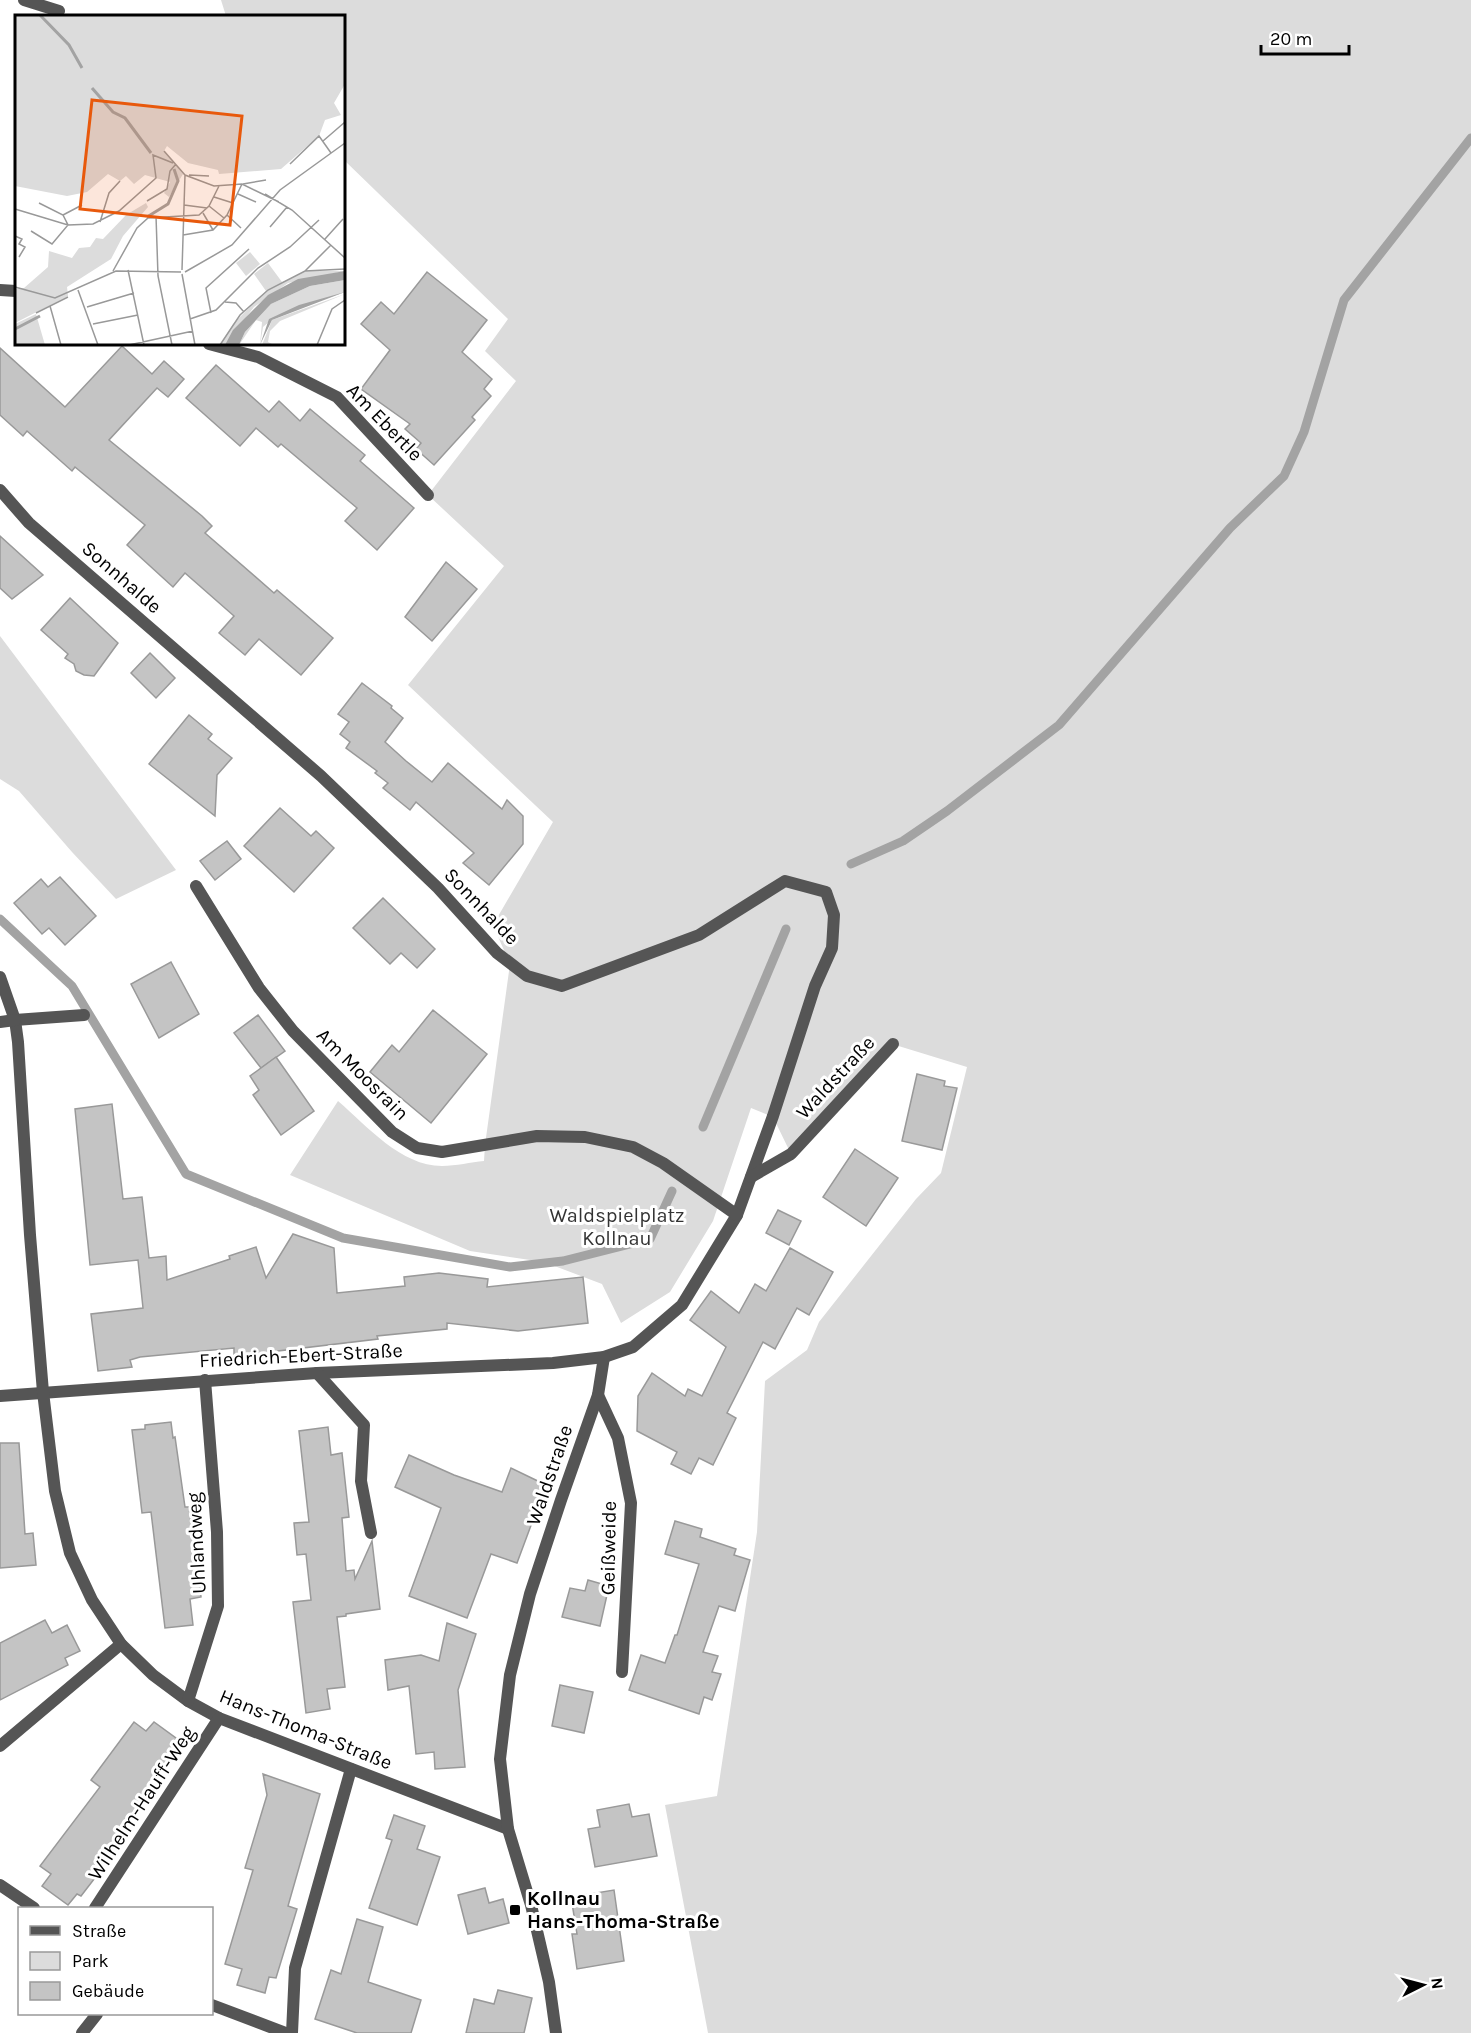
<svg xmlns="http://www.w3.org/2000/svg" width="1471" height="2033" font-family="Karla,sans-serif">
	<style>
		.green { fill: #dcdcdc }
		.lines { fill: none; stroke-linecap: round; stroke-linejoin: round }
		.stream { stroke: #a3a3a3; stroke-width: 9 }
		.building { fill: #c4c4c4; stroke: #999; stroke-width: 1.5 }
		.lane { stroke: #555; stroke-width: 12 }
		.street { stroke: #555; stroke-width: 12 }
		.poi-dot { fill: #000; stroke: #fff; stroke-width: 2 }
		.labels { text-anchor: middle; stroke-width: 6; stroke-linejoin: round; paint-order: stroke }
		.street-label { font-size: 20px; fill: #000; stroke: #fff }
		.park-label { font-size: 20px; fill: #333; stroke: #fff }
		.poi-label { font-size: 20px; font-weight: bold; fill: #000; stroke: #fff; text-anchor: start }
		.inset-river { fill: none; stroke: #a3a3a3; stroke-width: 3 }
		.inset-road { fill: none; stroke: #999; stroke-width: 1.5 }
		.view { fill: #e8590c; fill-opacity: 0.15; stroke: #e8590c; stroke-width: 3 }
		.inset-edge { fill: none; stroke: #000; stroke-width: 3 }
	</style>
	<rect width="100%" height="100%" fill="#fff"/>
	<!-- green -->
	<g class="green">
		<path d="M221 0H1471V2033H708L665 1805 717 1796 757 1532 765 1381 807 1350 819 1322 916 1199 941 1173 967 1067 892 1044 791 1154 773 1117 751 1108 713 1221 670 1292 621 1323 602 1284 544 1262 470 1251 290 1175 338 1101C367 1126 401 1166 442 1166 456 1166 471 1162 484 1161L485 1145 510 964 493 925 553 822 408 685 504 566 428 495 516 381 485 351 508 319 344 160V16H226Z"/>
		<path d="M0 636 176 870 116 899 72 852 19 791 0 779Z"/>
	</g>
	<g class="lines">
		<!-- stream -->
		<g class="stream">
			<path d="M851 864 903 841 947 811 1059 725 1230 528 1284 476 1304 432 1344 300 1471 138"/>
			<path d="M0 919 72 986 186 1174 343 1238 510 1267 563 1261 650 1239 672 1191"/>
			<path d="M703 1127 786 929"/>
		</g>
	</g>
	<!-- building -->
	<g class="building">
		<path d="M427 272 487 320 462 352 492 379 484 389 491 396 472 417 475 420 434 465 416 449 421 443 405 429 410 424 361 389 390 350 361 324 381 302 394 314Z"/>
		<path d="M122 346 152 374 164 361 184 379 168 397 157 388 109 440 202 516 212 526 205 533 274 593 277 590 333 638 301 675 259 639 245 655 219 633 234 616 185 573 173 587 127 545 145 525 75 467 72 471 27 431 23 436 0 415V348L65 407Z"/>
		<path d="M216 365 269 412 279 401 300 421 310 409 365 455 360 461 414 508 377 550 345 521 357 508 281 444 278 447 256 428 240 446 186 398Z"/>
		<path d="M0 536 43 575 12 599 0 588Z"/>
		<path d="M446 562 477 589 432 641 405 617Z"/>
		<path d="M70 598 118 643 94 676 84 675 76 671 74 664 65 658 68 654 41 630Z"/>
		<path d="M150 653 175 678 156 698 131 673Z"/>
		<path d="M362 683 392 706 391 708 403 718 385 742 406 761 432 782 448 763 502 809 507 800 523 816V844L489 885 463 863 474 853 416 802 410 810 383 788 388 783 375 773 377 771 346 748 350 742 340 734 349 722 338 714Z"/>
		<path d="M189 715 212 734 208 739 232 758 217 775 215 816 149 764Z"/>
		<path d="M280 808 311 836 316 831 334 848 294 892 244 846Z"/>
		<path d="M227 841 241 859 215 880 200 861Z"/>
		<path d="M60 877 96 916 65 945 49 928 42 934 14 903 41 879 48 887Z"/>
		<path d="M383 898 435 949 417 968 401 953 390 964 353 928Z"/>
		<path d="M171 962 199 1014 159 1038 131 984Z"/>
		<path d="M433 1010 487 1054 431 1123 370 1072 392 1045 399 1052Z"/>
		<path d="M258 1015 285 1051 261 1068 234 1033Z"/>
		<path d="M276 1057 314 1111 281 1135 253 1095 259 1090 250 1076Z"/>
		<path d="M917 1074 945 1081 944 1086 957 1088 942 1150 902 1141Z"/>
		<path d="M112 1104 123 1199 142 1197 149 1258 166 1256 167 1280 230 1259 229 1256 256 1247 266 1278 293 1234 334 1248 337 1293 405 1286 404 1277 439 1273 488 1279 487 1287 583 1277 588 1323 518 1331 447 1323V1329L377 1336 378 1339 278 1351V1354L234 1357V1348L140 1357 130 1360 132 1367 98 1371 91 1314 143 1308 138 1260 90 1265 75 1109Z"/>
		<path d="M855 1149 898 1178 866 1226 823 1197Z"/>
		<path d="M778 1210 801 1221 789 1245 766 1233Z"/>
		<path d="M790 1248 833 1272 809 1315 797 1308 775 1349 763 1342 727 1413 736 1418 713 1465 699 1458 691 1474 671 1464 677 1452 637 1431 638 1396 652 1373 685 1396 688 1389 702 1396 726 1347 690 1320 711 1291 739 1313 755 1284 766 1291Z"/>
		<path d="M171 1422 173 1438 175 1437 185 1507H189L201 1597 190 1599 193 1625 165 1628 151 1512 142 1513 132 1430 145 1429V1425Z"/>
		<path d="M328 1427 331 1455 342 1453 349 1517 342 1518 346 1571 354 1570 355 1579 372 1541 380 1609 346 1614V1616L337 1617 345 1687 327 1689 330 1709 306 1713 293 1602 311 1600 306 1554 297 1555 294 1523 309 1522 299 1431Z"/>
		<path d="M0 1443H19L25 1534 33 1533 36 1565 0 1568Z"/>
		<path d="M409 1455 454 1475 502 1492 511 1468 546 1485 517 1563 491 1554 467 1618 409 1596 441 1508 395 1487Z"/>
		<path d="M675 1521 702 1529 700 1537 736 1549 734 1555 750 1560 735 1611 719 1606 703 1652 718 1656 712 1672 721 1674 712 1700 704 1697 699 1714 629 1690 641 1655 665 1663 675 1635H677L699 1564 665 1554Z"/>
		<path d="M588 1580 609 1586 600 1626 562 1617 570 1588 585 1591Z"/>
		<path d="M45 1620 52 1633 67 1625 80 1651 65 1658 68 1665 0 1700V1643Z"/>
		<path d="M447 1623 476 1634 458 1690 465 1767 435 1769 434 1752 416 1754 409 1686 388 1690 385 1660 421 1655 439 1661Z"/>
		<path d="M560 1685 593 1692 584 1733 552 1726Z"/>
		<path d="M134 1722 146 1731 154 1722 180 1741 172 1752 176 1754 117 1833 125 1839 81 1896 77 1894 68 1905 42 1886 51 1874 40 1866 100 1787 91 1780Z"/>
		<path d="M263 1774 320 1794 288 1906 297 1909 276 1978 269 1977 265 1993 237 1985 242 1969 225 1964 253 1870 245 1868 267 1795Z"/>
		<path d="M629 1804 632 1817 649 1814 657 1856 595 1867 588 1829 600 1827 597 1810Z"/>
		<path d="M394 1815 425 1826 417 1849 440 1857 417 1925 369 1908 392 1840 386 1838Z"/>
		<path d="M485 1888 489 1903 503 1899 509 1923 468 1934 458 1895Z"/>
		<path d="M614 1890 624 1961 577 1969 572 1934H577L571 1897Z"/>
		<path d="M357 1919 383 1927 368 1982 421 2000 411 2033H357L315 2019 331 1970 341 1974Z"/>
		<path d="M498 1990 532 1998 524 2033H466L474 1999 494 2004Z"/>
	</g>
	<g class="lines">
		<!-- lane -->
		<path class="lane" d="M15 1020 84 1015"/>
		<!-- street -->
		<g class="street">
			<path d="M24 0 59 11"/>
			<path d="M0 290 16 291"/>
			<path d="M209 344 258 357 337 397 428 495"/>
			<path d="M0 490 29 523 321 776 438 888 497 953 527 976 562 986 699 935 785 881 826 892 834 915 832 948 815 986 773 1116 737 1215 682 1305 633 1347 604 1357 553 1363 317 1373 0 1396"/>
			<path d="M196 886 259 988 293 1031 392 1132 417 1148 442 1152 537 1136 585 1137 633 1147 663 1163 737 1215"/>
			<path d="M0 977 15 1020 18 1042 30 1235 43 1392 55 1491 70 1553 92 1600 121 1644 153 1675 188 1701 219 1718 508 1829"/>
			<path d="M0 1022 15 1020"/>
			<path d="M751 1177 791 1154 893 1044"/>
			<path d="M317 1373 364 1425 361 1481 371 1533"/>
			<path d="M598 1395 618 1438 631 1503 622 1672"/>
			<path d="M188 1701 218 1606 217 1532 205 1380"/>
			<path d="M0 1746 121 1644"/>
			<path d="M0 1885 34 1908"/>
			<path d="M95 1908 219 1718"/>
			<path d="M212 2005 286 2033"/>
			<path d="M82 2033 97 2014"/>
			<path d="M292 2033 295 1968 351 1769"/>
			<path d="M556 2033 549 1982 531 1905 508 1829 500 1759 510 1675 530 1594 561 1500 598 1395 604 1357"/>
		</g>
	</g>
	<!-- markers -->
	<rect class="poi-dot" x="509" y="1904" width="12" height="12" rx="3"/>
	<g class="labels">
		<!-- street labels -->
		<g class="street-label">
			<text transform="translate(385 422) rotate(46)" y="7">Am Ebertle</text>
			<text transform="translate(122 577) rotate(41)" y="7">Sonnhalde</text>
			<text transform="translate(482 906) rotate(46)" y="7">Sonnhalde</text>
			<text transform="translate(363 1074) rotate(45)" y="7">Am Moosrain</text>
			<text transform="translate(835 1077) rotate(-47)" y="7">Waldstraße</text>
			<text transform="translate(301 1355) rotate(-3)" y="7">Friedrich-Ebert-Straße</text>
			<text transform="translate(549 1475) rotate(-71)" y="7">Waldstraße</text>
			<text transform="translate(196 1543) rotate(-93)" y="7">Uhlandweg</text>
			<text transform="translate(608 1548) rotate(-89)" y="7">Geißweide</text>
			<text transform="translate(306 1729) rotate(22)" y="7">Hans-Thoma-Straße</text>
			<text transform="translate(141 1803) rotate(-57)" y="7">Wilhelm-Hauff-Weg</text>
		</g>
		<!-- park labels -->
		<g class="park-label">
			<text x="617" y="1222">Waldspielplatz<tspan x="617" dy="23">Kollnau</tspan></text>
		</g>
		<!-- poi labels -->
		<g class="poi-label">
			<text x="527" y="1905">Kollnau<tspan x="527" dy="23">Hans-Thoma-Straße</tspan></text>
		</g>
	</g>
	<!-- overview -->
	<g transform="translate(15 15)">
		<rect width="330" height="330" fill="#fff"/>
		<path d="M0 0H330V69L319 88 326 100 310 105 304 121 266 154 204 159 203 155 173 148 152 131 149 136 168 159 154 182 149 178 155 167 130 160 119 169 111 161 105 166 93 159 72 177 52 181 0 171ZM131 188 133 192 108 221 96 244 52 272 53 281 0 308V274L9 273 33 252 34 236 57 243 64 233 75 232 81 223 88 224 111 200ZM235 237 245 249 231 261 221 248ZM253 248 267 267 290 256H330L273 268 239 292 210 330H205L218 309 251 276 239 259ZM330 265V277L261 301 248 312 245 330 247 307 241 305 224 330 230 317 256 289 295 271ZM330 279 265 306 255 316 253 327 259 330H247L257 305ZM21 299 30 330H0V309Z" fill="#dcdcdc"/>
		<path d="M330 256V265L295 271 256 289 230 317 224 330H210L218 315 253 280 283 264ZM330 277 257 305 245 330 254 304 284 290Z" fill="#a3a3a3"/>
		<path class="inset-river" d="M25 0 54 30 67 53M77 73 98 97 110 103 136 138M132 202 153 189 163 166 159 154M0 314 25 301"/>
		<path class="inset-road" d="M308 126 330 107M149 136 170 160 199 171 227 169 264 187M275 149 304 121 316 138M174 160 194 161M228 169 251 165M223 179 241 187M250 179 277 195 330 243M199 182 218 188M132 186 152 174 155 156 161 149M169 190 192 193M194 191 209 203M0 194 53 210 78 209 104 196 141 163 138 140 158 148M188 198 198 215M48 200 67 190M212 200 226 213M141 201 143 261 157 330M85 207 94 178 105 166M255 212 272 192M16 216 37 229 53 210 48 200 24 188M168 220 198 215 212 200 227 169M0 221 7 224 4 229 10 232 4 242M310 224 328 204M113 255 129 330M167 255 170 160M98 256 122 213 133 203 184 200 194 191 204 171M290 256 316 230M170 257 217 230 265 175 330 128M167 259 180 330M0 272 40 283 101 256 166 257M63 275 83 330M210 287 221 288 229 297M35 291 46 330M72 292 119 278M21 298 53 282M196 298 191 273 234 234M175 304 201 295 243 253 275 232 304 205M78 309 123 300M114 330 178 316M205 330 225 300 253 275 290 256 330 254M302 330 317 294 330 285"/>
		<path class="view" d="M77 85 227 101 215 210 65 194Z"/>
		<rect width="330" height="330" class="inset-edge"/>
	</g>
	<!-- legend -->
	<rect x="18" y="1907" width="195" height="108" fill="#ffffff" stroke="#999999" stroke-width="1.5"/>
	<rect x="30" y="1926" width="30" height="9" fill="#555555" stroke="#999999" stroke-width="1.5"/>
	<text x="72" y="1937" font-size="18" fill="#000000">Straße</text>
	<rect x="30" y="1952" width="30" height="18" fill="#dcdcdc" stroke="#999999" stroke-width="1.5"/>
	<text x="72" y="1967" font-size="18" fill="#000000">Park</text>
	<rect x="30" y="1982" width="30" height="18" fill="#c4c4c4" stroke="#999999" stroke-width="1.5"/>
	<text x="72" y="1997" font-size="18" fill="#000000">Gebäude</text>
	<!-- north arrow -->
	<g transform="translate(1423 1985) rotate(84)" stroke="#ffffff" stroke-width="4.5" paint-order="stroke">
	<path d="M0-4.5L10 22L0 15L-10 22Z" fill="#000000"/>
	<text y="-9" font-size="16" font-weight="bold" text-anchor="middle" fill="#000000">N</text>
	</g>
	<!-- scale -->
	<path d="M1261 45v9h88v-9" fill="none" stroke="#000000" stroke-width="3"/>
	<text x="1270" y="45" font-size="18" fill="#000000" stroke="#ffffff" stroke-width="4.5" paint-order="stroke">20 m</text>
</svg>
